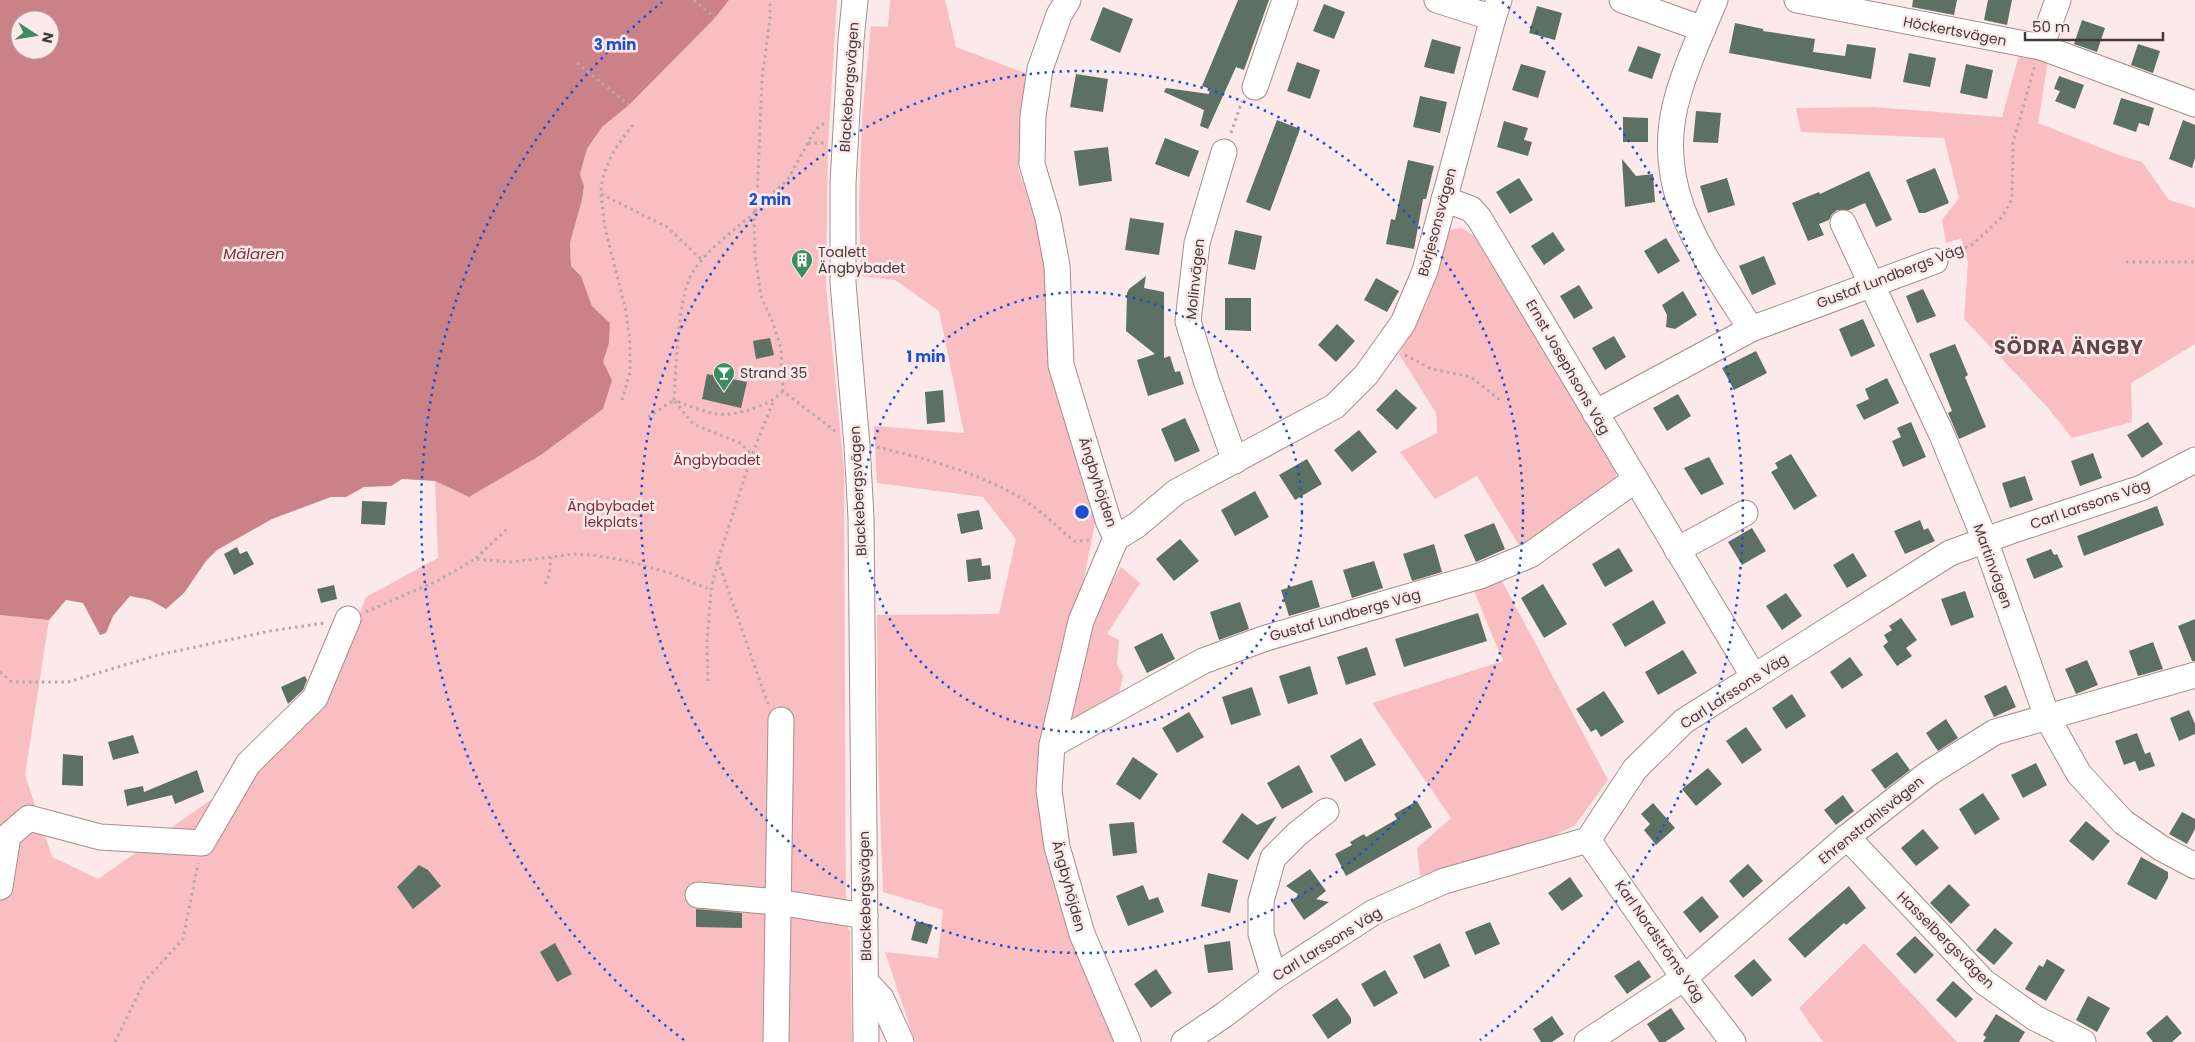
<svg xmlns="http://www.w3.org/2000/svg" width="2195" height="1042" font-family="Poppins,sans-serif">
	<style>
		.green { fill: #f8bec2 }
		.water { fill: #ca8288; fill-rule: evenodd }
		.building { fill: #5d7163 }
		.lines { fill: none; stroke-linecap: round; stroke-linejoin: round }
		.minor-casing { stroke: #a78c8e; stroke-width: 27 }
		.path { stroke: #b7a7a8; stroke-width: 3; stroke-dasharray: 2.5 4; stroke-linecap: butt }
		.minor { stroke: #fff; stroke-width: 25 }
		.ring { fill: none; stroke: #1d4ed8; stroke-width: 2.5; stroke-dasharray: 2.5 5 }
		.labels { text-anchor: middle; stroke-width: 5; stroke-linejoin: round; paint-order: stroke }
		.street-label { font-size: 14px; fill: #45393a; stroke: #fceaeb }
		.poi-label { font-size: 14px; fill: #45393a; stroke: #fceaeb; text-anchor: start }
		.park-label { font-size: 14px; fill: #802a38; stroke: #fceaeb }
		.water-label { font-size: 15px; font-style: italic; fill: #812b39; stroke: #fceaeb }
		.district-label { font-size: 19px; font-weight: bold; letter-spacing: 1px; fill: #5e4748; stroke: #fceaeb }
		.centre { fill: #1d4ed8; stroke: #fceaeb; stroke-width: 2.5 }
		.ring-label { font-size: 15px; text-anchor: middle; font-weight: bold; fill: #1d4ed8; stroke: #fceaeb; stroke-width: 5; stroke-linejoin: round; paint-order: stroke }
	</style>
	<rect width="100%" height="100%" fill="#fceaeb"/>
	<!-- green -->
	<g class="green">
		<path d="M729 0H837L828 145 826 285 844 469 846 923 850 932 852 1042H0V615L49 620 25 775 52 857 98 879 252 771 326 699 366 597 438 558 435 481 469 497 541 455 603 409V362L609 343 610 323 592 306 581 276 571 266 570 243 582 200 584 186 580 174 587 149 602 127 629 105 715 18Z"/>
		<path d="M890 0H945L956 47 1030 75 1018 168 1042 241 1061 405 1082 480 1096 518 1083 584 1042 745 1043 841 1114 1042H915L885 952 938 958 943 910 883 892 878 754 877 615 999 614 1016 539 983 497 877 483 874 426 964 433 939 311 895 280 861 276 859 207 862 118 871 26 888 27Z"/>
		<path d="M2019 55 2048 61 2038 123 2116 154 2142 162 2169 200 2195 208V344L2131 383 2132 422 2072 438 2049 409 1964 319 1968 262 1961 238 1946 243 1942 220 1959 198 1944 138 1801 132 1796 108 1873 107 2002 117Z"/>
		<path d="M1462 228 1474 236 1616 470V479L1520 547 1477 476 1435 499 1400 452 1437 433 1436 413 1399 354 1427 303 1444 240 1450 230Z"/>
		<path d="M1121 567 1140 583 1107 634 1119 640 1117 664 1123 676 1118 698 1079 720 1072 718V713L1094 620 1105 593Z"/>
		<path d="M1502 581 1608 780 1575 825 1546 840 1420 876 1417 848 1451 818 1372 703 1503 661 1474 591Z"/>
		<path d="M1864 943 1957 1042H1823L1799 1008Z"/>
	</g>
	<!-- water -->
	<path class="water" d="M0 0H729L715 18 629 105 602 127 587 149 580 174 584 186 582 200 570 243 571 266 581 276 592 306 610 323 609 343 603 362 612 380 603 409 541 455 469 497 435 481 402 479 391 486 364 487 346 497H331L272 519 217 550 206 561 184 593 166 609 150 600 130 596 113 616 106 633 100 635 83 603 66 600 49 620 0 615ZM20 20H50V50H20Z"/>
	<!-- building -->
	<g class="building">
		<path d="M1238 0H1269L1244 70 1236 67 1208 129 1200 126 1204 110 1164 92 1166 88 1209 94 1210 89 1202 86Z"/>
		<path d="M1913 0H1957L1954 15 1912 7Z"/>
		<path d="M1988 0H2012L2007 25 1984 20Z"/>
		<path d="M1324 4 1345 12 1334 39 1313 31Z"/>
		<path d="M1537 6 1562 13 1555 40 1529 33Z"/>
		<path d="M1103 7 1133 19 1120 53 1090 40Z"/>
		<path d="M2082 20 2105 28 2097 52 2074 44Z"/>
		<path d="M1735 23 1763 29V31L1815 39 1813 52 1845 56 1847 44 1876 48 1871 79 1729 53Z"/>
		<path d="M1432 39 1461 47 1454 74 1424 67Z"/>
		<path d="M2138 44 2160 51 2153 73 2131 65Z"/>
		<path d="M1638 46 1661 54 1652 79 1628 71Z"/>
		<path d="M1909 53 1936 58 1930 87 1903 82Z"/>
		<path d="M1297 62 1320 70 1310 99 1287 91Z"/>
		<path d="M1521 64 1546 71 1538 98 1512 90Z"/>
		<path d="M1966 64 1993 70 1987 99 1960 93Z"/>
		<path d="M1076 74 1108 79 1103 112 1070 107Z"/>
		<path d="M2059 76 2084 85 2075 109 2055 101 2060 91 2054 89Z"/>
		<path d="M1420 96 1447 102 1440 133 1413 127Z"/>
		<path d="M2121 98 2154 108 2149 126 2139 123 2136 132 2113 124Z"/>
		<path d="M1696 111 1721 113 1718 143 1693 142Z"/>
		<path d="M1623 117 1648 118V142H1623Z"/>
		<path d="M1277 120 1300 129 1270 211 1246 202Z"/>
		<path d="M2183 120 2195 125V158L2192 168 2169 159Z"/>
		<path d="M1504 121 1528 128 1524 140 1532 142 1528 156 1497 147Z"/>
		<path d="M1165 138 1199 151 1189 177 1155 164Z"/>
		<path d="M1108 147 1112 181 1079 186 1074 151Z"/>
		<path d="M1622 159 1636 176 1653 174 1655 202 1625 207Z"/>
		<path d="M1408 160 1434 166 1426 199H1423L1414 249 1386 244 1391 219 1395 220Z"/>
		<path d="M1935 168 1949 203 1925 213H1919L1906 180Z"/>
		<path d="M1869 171 1892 220 1876 227 1865 203 1849 210H1837L1832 214 1829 220 1819 224 1824 235 1808 241 1792 203 1819 192 1820 194Z"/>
		<path d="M1519 178 1533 200 1510 214 1496 192Z"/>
		<path d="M1727 178 1735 205 1708 213 1700 186Z"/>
		<path d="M1130 218 1164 223 1159 255 1125 250Z"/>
		<path d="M1235 230 1262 236 1255 270 1228 264Z"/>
		<path d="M1553 232 1565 250 1544 265 1531 246Z"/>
		<path d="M1666 238 1680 261 1658 274 1644 251Z"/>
		<path d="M1764 256 1776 284 1752 295 1739 266Z"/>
		<path d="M1146 276 1144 288 1164 292V358L1170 356 1175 372 1180 371 1184 384 1148 396 1137 360 1155 354 1126 331 1127 293 1129 289Z"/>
		<path d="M1376 278 1399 291 1387 312 1364 300Z"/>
		<path d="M1579 285 1593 308 1574 319 1560 296Z"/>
		<path d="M1923 289 1936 316 1917 323 1906 296Z"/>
		<path d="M1683 291 1697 315 1675 329 1666 327 1667 315 1662 305Z"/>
		<path d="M1225 298H1251V331L1225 330Z"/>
		<path d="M1863 319 1875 346 1851 357 1839 329Z"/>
		<path d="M1337 324 1355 341 1336 362 1318 345Z"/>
		<path d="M1614 336 1626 357 1605 370 1592 348Z"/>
		<path d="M770 338 774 355 756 359 753 341Z"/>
		<path d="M1955 344 1968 375 1965 377 1986 427 1959 439 1948 413 1952 411 1929 354Z"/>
		<path d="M1756 351 1767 373 1734 390 1722 368Z"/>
		<path d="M707 374 747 382 741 408 702 399Z"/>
		<path d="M1887 378 1899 403 1864 420 1856 405 1869 399 1865 389Z"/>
		<path d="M1396 389 1417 408 1397 430 1376 410Z"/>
		<path d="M943 390 945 422 927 424 925 392Z"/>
		<path d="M1678 394 1691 416 1667 431 1653 408Z"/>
		<path d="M1185 418 1200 451 1175 462 1161 429Z"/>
		<path d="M1911 422 1926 457 1903 467 1892 441 1901 437 1897 428Z"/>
		<path d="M2148 422 2163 444 2142 458 2127 435Z"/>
		<path d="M1359 430 1377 452 1352 472 1334 450Z"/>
		<path d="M2093 453 2102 478 2080 486 2071 461Z"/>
		<path d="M1791 454 1817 496 1794 510 1771 472 1778 468 1775 463Z"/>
		<path d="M1709 457 1724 484 1701 495 1684 468Z"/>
		<path d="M1307 459 1322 484 1295 500 1279 475Z"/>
		<path d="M2025 476 2033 500 2010 508 2002 483Z"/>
		<path d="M1255 491 1269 517 1235 536 1221 510Z"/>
		<path d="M362 501 387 502 385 525 361 524Z"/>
		<path d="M2157 506 2164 525 2084 556 2077 536Z"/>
		<path d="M979 510 983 529 961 534 957 514Z"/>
		<path d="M1920 520 1924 530 1928 528 1935 541 1905 554 1894 531Z"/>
		<path d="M1494 523 1505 549 1476 562 1464 535Z"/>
		<path d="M1752 528 1766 551 1742 565 1728 542Z"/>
		<path d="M1180 539 1199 561 1174 581 1156 559Z"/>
		<path d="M1434 544 1442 572 1412 581 1403 554Z"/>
		<path d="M237 547 240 554 247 551 254 564 234 575 224 554Z"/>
		<path d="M1619 548 1633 571 1605 587 1592 564Z"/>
		<path d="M2051 549 2054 555 2057 554 2063 567 2034 579 2026 559Z"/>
		<path d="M1853 553 1867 576 1847 588 1833 565Z"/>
		<path d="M981 558 982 566 990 565 991 579 968 582 966 560Z"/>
		<path d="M1374 561 1383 588 1352 598 1343 570Z"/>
		<path d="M1312 580 1320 607 1289 616 1281 590Z"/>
		<path d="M1543 584 1567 624 1544 638 1521 598Z"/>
		<path d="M334 585 337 599 321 603 317 589Z"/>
		<path d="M1965 591 1974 617 1951 626 1941 599Z"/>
		<path d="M1786 593 1802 616 1782 630 1766 606Z"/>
		<path d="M1653 600 1666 623 1625 647 1612 624Z"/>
		<path d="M1240 602 1249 629 1219 640 1210 612Z"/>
		<path d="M1478 613 1487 641 1404 667 1395 639Z"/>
		<path d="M1901 618 1917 640 1906 648 1912 656 1897 666 1883 646 1888 642 1884 635 1892 630 1889 626Z"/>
		<path d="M2195 619V661H2192L2178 626Z"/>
		<path d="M1162 633 1175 659 1147 673 1134 647Z"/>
		<path d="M2153 642 2163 669 2138 676 2129 651Z"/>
		<path d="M1367 647 1376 675 1346 685 1337 657Z"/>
		<path d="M1683 650 1697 673 1658 695 1645 672Z"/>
		<path d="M1850 657 1863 675 1842 689 1830 672Z"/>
		<path d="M2087 660 2098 685 2076 694 2065 669Z"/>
		<path d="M1310 666 1318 694 1288 704 1279 676Z"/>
		<path d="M305 676 307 680 303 690 288 704 281 687Z"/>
		<path d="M2006 685 2016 707 1994 717 1984 696Z"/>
		<path d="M1252 687 1261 715 1231 725 1222 697Z"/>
		<path d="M1604 691 1624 722 1601 737 1596 729 1591 732 1576 709Z"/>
		<path d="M1792 694 1806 716 1786 729 1772 708Z"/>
		<path d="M2189 710 2195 724V734L2179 741 2170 718Z"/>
		<path d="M1189 712 1204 737 1177 753 1162 728Z"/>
		<path d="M1946 719 1958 738 1938 751 1926 733Z"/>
		<path d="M1746 727 1762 750 1742 764 1726 741Z"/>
		<path d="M2137 733 2145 754 2150 752 2155 766 2139 771 2135 761 2124 765 2115 741Z"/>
		<path d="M133 735 139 753 113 760 108 742Z"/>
		<path d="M1361 738 1376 765 1345 782 1330 756Z"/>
		<path d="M1897 752 1910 770 1885 789 1871 770Z"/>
		<path d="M63 754 83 756V786L62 785Z"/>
		<path d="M1133 757 1158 774 1140 800 1116 784Z"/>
		<path d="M2036 763 2047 785 2023 798 2011 775Z"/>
		<path d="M1299 765 1313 792 1282 809 1267 783Z"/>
		<path d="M1708 768 1722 784 1696 806 1682 789Z"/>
		<path d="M197 770 204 792 175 804 172 795 127 806 124 790 143 786 144 792Z"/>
		<path d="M1983 793 2000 819 1975 835 1959 809Z"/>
		<path d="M1843 795 1854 811 1836 825 1824 810Z"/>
		<path d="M1417 801 1432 827 1346 876 1335 854 1352 845 1350 842 1364 834 1366 837 1397 819 1394 814Z"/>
		<path d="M1653 803 1675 828 1656 845 1644 830 1650 824 1641 814Z"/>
		<path d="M2182 812 2195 819V829L2187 844 2169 834Z"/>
		<path d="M1242 813 1257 825 1277 816 1248 860 1222 842Z"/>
		<path d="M2086 821 2110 841 2093 861 2069 841Z"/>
		<path d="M1134 822 1137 853 1113 856 1109 824Z"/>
		<path d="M1923 829 1939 848 1916 866 1901 848Z"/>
		<path d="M2141 857 2168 872V878L2156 900 2127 884Z"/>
		<path d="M1748 864 1763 881 1743 898 1729 881Z"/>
		<path d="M419 865 428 870 441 886 413 909 397 887Z"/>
		<path d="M1310 869 1326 891 1316 899 1329 902 1304 920 1291 901 1299 895 1286 886Z"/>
		<path d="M1208 873 1238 880 1230 913 1201 906Z"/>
		<path d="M1570 877 1583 896 1562 911 1548 893Z"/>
		<path d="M1949 884 1970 905 1951 924 1930 903Z"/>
		<path d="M1143 885 1149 900 1158 897 1164 912 1128 926 1116 896Z"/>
		<path d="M1849 886 1866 908 1846 925 1844 923 1805 958 1788 939Z"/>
		<path d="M1702 896 1719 917 1700 933 1683 912Z"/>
		<path d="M696 909 742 913V928L696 927Z"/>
		<path d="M916 921 933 925 927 944 911 940Z"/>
		<path d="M1490 922 1500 944 1475 955 1465 932Z"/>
		<path d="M1995 928 2013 943 1994 965 1976 950Z"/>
		<path d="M1915 936 1934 955 1915 974 1896 954Z"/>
		<path d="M1230 941 1233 970 1208 973 1204 945Z"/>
		<path d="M555 943 572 974 557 982 540 952Z"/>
		<path d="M1440 943 1450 966 1424 979 1413 956Z"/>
		<path d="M1754 959 1772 980 1752 997 1734 976Z"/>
		<path d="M2047 959 2065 970 2046 1001 2025 989 2039 965 2043 967Z"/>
		<path d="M1639 960 1651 977 1627 994 1614 976Z"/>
		<path d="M1156 969 1172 993 1151 1008 1134 984Z"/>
		<path d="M1385 970 1398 993 1374 1007 1361 984Z"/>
		<path d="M1953 981 1973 999 1956 1018 1936 1000Z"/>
		<path d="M2088 996 2110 1008 2097 1032 2076 1020Z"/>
		<path d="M1337 998 1351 1018V1023L1328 1039 1312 1015Z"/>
		<path d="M1671 1008 1685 1029 1665 1042H1659L1647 1024Z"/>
		<path d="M1996 1014 2025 1032 2019 1042H1983L1986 1037 1983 1035Z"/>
		<path d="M2167 1015 2182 1033 2172 1042H2153L2146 1033Z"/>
		<path d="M1552 1016 1564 1034 1552 1042H1541L1533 1029Z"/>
	</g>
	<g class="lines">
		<!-- minor casing -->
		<g class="minor-casing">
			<g id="minor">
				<path d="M855 0 851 40 843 183V283L857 445 861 518 866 1042"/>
				<path d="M1068 0 1059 15 1040 69 1033 116 1032 164 1048 218 1057 266 1061 365 1108 520 1116 538 1081 621 1052 745 1049 790 1057 847 1082 934 1128 1042"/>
				<path d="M1437 0 1493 18"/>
				<path d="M1622 0 1703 29"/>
				<path d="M1715 0C1702 31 1687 63 1678 95 1650 189 1704 255 1751 329"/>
				<path d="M1797 0 2041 47 2195 104"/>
				<path d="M2041 47 2058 0"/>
				<path d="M1255 87 1285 0"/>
				<path d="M1224 152 1197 243 1188 321 1206 380 1235 461"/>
				<path d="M1444 199 1471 209 1479 218 1754 677"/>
				<path d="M1843 223 1942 435 1985 540 2047 717 2079 774 2123 822 2161 848 2195 866"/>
				<path d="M1595 413 1751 329 1935 261"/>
				<path d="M1116 538 1137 525 1176 492 1335 406 1366 375 1403 323 1425 271 1493 18 1499 0"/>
				<path d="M1677 550 1745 513"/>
				<path d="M1052 745 1203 661 1266 638 1480 576 1530 555 1635 480"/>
				<path d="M1847 837 1984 982 2035 1018 2083 1042"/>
				<path d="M1588 840 1684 978 1733 1042"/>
				<path d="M0 887 8 836 29 818 100 837 202 843 248 764 315 698 348 619"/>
				<path d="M698 895 777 902 865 916"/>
				<path d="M1274 977 1261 934V901L1273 858 1297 834 1326 811"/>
				<path d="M866 982 881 998 901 1042"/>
				<path d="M776 1042 781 720"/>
				<path d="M1184 1042 1224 1015 1274 977 1374 912 1444 881 1588 840 1635 769 1684 721 1950 553 2011 531 2141 488 2195 460"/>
				<path d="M1587 1042 1684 978 1847 837 1929 773 1995 732 2195 675"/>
			</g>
		</g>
		<!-- path -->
		<g class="path">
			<path d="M694 0 715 18"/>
			<path d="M577 63 629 105"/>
			<path d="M633 125C617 144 601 169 601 194L667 227 702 260"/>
			<path d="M1231 133 1242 101"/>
			<path d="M808 143H826"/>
			<path d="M601 194 605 228 626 311 630 344V372L622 400"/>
			<path d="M755 211 788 179 815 130 826 122"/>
			<path d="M754 213 757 200 762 80 770 17V0"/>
			<path d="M1953 253 1973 244 2002 217 2012 199 2013 143 2035 65"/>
			<path d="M2126 262H2195"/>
			<path d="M1405 355 1432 369 1471 377 1501 401"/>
			<path d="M783 391C774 400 768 403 757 407 721 421 708 413 674 400 676 370 678 299 691 275 705 250 733 232 754 213L755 255 761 296 773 323 781 348 783 391 835 431"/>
			<path d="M648 417 674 400 693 424 740 443 752 455"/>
			<path d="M877 447C924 458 983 474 1024 500 1042 511 1058 528 1074 541L1093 540"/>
			<path d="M476 558 507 529"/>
			<path d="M718 561 768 704"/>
			<path d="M545 584 549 575 551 557"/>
			<path d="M366 612 439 580 475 559 511 562 574 554 591 555 623 560 670 573 711 590"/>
			<path d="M0 672 12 682H68L158 655 270 631 324 623"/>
			<path d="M708 681 707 642 711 590 718 560 752 455 773 402"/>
			<path d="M115 1042 144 982 183 939 198 863"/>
		</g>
		<!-- minor -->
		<use href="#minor" class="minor"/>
	</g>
	<!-- distance rings -->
	<g class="ring">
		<circle cx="1082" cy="512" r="220"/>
		<circle cx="1082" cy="512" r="441"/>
		<path d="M684 1040A661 661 0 0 1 662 2M1502 2A661 661 0 0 1 1480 1040"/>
	</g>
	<!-- icons -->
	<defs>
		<g id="building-pin" transform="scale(1.125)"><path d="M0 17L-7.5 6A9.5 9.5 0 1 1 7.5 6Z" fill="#3b8c5e" stroke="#fceaeb"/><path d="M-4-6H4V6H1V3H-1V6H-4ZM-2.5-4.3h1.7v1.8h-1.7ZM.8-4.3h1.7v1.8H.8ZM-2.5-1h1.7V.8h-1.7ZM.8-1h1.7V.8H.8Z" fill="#fff"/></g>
		<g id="bar-pin" transform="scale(1.125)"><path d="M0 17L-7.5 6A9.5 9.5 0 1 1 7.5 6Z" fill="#3b8c5e" stroke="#fceaeb"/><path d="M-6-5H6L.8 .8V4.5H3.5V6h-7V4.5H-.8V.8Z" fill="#fff"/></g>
	</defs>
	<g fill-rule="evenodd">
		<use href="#building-pin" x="802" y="260"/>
		<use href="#bar-pin" x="724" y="373"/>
	</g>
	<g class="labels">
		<!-- street labels -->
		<g class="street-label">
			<text transform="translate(1955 31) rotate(11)" y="5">Höckertsvägen</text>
			<text transform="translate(849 87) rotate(-86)" y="5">Blackebergsvägen</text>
			<text transform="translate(1437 222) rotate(-75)" y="5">Börjesonsvägen</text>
			<text transform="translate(1890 276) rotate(-21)" y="5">Gustaf Lundbergs Väg</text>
			<text transform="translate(1195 279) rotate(-84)" y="5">Molinvägen</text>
			<text transform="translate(1568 367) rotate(60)" y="5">Ernst Josephsons Väg</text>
			<text transform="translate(1098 482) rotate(72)" y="5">Ängbyhöjden</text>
			<text transform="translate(858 491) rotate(-93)" y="5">Blackebergsvägen</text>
			<text transform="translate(2090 504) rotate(-19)" y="5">Carl Larssons Väg</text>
			<text transform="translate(1993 566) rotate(70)" y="5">Martinvägen</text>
			<text transform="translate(1345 615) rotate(-16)" y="5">Gustaf Lundbergs Väg</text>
			<text transform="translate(1734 691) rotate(-33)" y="5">Carl Larssons Väg</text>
			<text transform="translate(1871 820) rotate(-39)" y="5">Ehrenstrahlsvägen</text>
			<text transform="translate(1069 886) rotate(75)" y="5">Ängbyhöjden</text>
			<text transform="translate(865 896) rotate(-91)" y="5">Blackebergsvägen</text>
			<text transform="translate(1946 940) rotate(45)" y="5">Hasselbergsvägen</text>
			<text transform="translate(1660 941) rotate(55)" y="5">Karl Nordströms Väg</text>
			<text transform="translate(1327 944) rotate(-32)" y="5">Carl Larssons Väg</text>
		</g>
		<!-- poi labels -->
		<g class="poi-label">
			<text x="818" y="257">Toalett<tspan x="818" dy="16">Ängbybadet</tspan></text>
			<text x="740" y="378">Strand 35</text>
		</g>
		<!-- park labels -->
		<g class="park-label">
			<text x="717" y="465">Ängbybadet</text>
			<text x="611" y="511">Ängbybadet<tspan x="611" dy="16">lekplats</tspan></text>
		</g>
		<!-- water labels -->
		<g class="water-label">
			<text x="254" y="259">Mälaren</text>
		</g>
		<!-- district labels -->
		<g class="district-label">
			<text x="2069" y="354">SÖDRA ÄNGBY</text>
		</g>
	</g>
	<circle cx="1082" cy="512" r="8" class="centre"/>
	<g class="ring-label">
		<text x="615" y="50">3 min</text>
		<text x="770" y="205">2 min</text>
		<text x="926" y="362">1 min</text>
	</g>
	<!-- north arrow -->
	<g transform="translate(35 35) rotate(102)"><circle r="24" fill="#fceaeb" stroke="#b3a3a4"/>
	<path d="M0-4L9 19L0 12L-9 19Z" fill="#3b8c5e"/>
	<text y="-8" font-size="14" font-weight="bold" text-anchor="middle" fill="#45393a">N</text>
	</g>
	<!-- scale -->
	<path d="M2025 32v8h138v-8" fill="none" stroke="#45393a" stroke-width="2.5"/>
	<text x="2032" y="32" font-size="15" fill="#45393a" stroke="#fceaeb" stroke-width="4" paint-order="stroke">50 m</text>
</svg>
